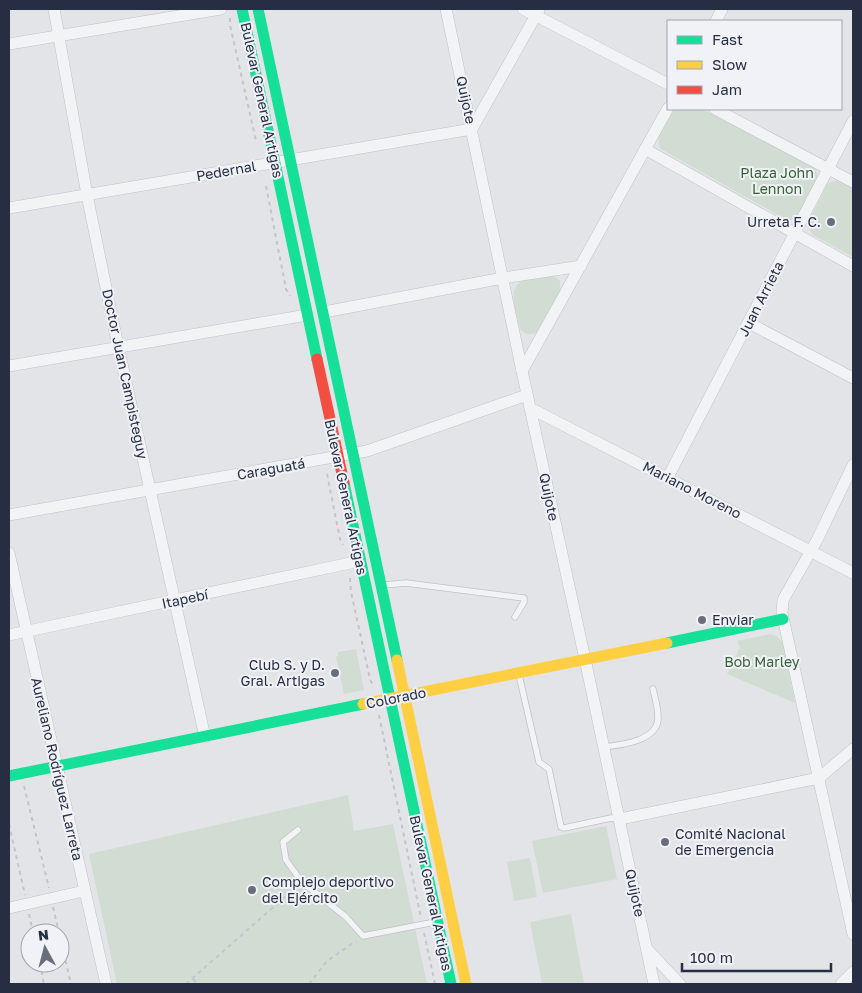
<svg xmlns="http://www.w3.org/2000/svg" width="862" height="993" font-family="'Golos Text',sans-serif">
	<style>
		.green { fill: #d1dcd3 }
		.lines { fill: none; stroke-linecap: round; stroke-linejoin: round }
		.lane-casing { stroke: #c1c2c6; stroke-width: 7 }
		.street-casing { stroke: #c1c2c6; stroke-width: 12 }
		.path { stroke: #c4c5cb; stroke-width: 2; stroke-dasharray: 4 4; stroke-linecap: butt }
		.lane { stroke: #f2f3f5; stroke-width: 5.5 }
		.street { stroke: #f2f3f5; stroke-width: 11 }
		.fast { stroke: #16e098; stroke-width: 11 }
		.slow { stroke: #ffcf43; stroke-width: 11 }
		.jam { stroke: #f24e42; stroke-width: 11 }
		.poi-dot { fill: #696e7d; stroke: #f0f2f8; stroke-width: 2 }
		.labels { text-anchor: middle; stroke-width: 4; stroke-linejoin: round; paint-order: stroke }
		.street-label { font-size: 14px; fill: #272e44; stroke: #f0f2f8 }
		.park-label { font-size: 14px; fill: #366133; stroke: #f0f2f8 }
		.poi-label { font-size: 14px; fill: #272e44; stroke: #f0f2f8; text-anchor: start }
	</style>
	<rect width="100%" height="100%" fill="#e3e4e8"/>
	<!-- green -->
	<g class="green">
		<path d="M674 109H703L815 168 818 177 797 218 790 220 785 219 661 149C653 136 668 120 674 109Z"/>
		<path d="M839 180 853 187V257L813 235 809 229 810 219 827 185 831 182Z"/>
		<path d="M551 276 555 277 560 281V292L537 332C531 335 524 335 520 329 518 317 507 291 520 282 527 277 542 277 551 276Z"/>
		<path d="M771 634 777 636 783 643 795 703 727 674 740 647 737 641Z"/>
		<path d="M356 649 364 690 344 694 336 657 338 656V652Z"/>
		<path d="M348 795 354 831 393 824 427 984H117L89 854Z"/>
		<path d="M606 826 617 879 543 893 532 841Z"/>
		<path d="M530 858 537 897 514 901 507 862Z"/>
		<path d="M571 914 584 984H542L530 922Z"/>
	</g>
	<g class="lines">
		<!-- lane casing -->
		<g class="lane-casing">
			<g id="lane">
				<path d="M384 585 406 583 524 598V602L515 617"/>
				<path d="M519 675 539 762 549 769 561 827 564 828 611 818 620 819"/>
				<path d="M604 747C621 745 659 741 658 717 658 708 655 698 653 689"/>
				<path d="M298 830 283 842 286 860 302 882 346 917 363 936 435 922"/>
			</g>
		</g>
		<!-- street casing -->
		<g class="street-casing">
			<g id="street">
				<path d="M54 9 87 195 118 346 205 737"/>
				<path d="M446 9 522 371 585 659 654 984"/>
				<path d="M523 9 668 84"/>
				<path d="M716 21 722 9"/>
				<path d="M9 44 221 9"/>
				<path d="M715 109 853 182"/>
				<path d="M472 129 539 10"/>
				<path d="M645 149 853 266"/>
				<path d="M9 208 472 129"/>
				<path d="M324 312 503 278 581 266"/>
				<path d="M749 323 853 378"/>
				<path d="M9 366 307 315"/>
				<path d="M522 371 668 108"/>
				<path d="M530 408 853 573"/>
				<path d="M853 465 817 540 783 600 782 613 853 934"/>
				<path d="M668 477 853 121"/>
				<path d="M9 515 367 451 527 395"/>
				<path d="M9 553 106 984"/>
				<path d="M9 635 360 561"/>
				<path d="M620 819 819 778 853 749"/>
				<path d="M9 908 84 891"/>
				<path d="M647 949 680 984"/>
				<path d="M841 984 853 972"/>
			</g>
		</g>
		<!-- path -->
		<g class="path">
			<path d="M230 18V25L256 141"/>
			<path d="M266 186 286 289 290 296"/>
			<path d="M327 474 340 539 343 545"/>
			<path d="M350 578 351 592 370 679 373 686"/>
			<path d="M379 715 421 918"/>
			<path d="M24 786 49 888"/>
			<path d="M9 824 25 895"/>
			<path d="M53 907 59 933"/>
			<path d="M29 914 33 933"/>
			<path d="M424 933 435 984"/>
			<path d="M60 937 71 984"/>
			<path d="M40 963 44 984"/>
			<path d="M193 979 198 984"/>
			<path d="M186 984 296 887"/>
			<path d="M309 984 327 961 356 941"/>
		</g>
		<!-- lane -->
		<use href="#lane" class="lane"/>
		<!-- street -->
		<use href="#street" class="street"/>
		<!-- fast -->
		<g class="fast">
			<path d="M242 9 317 359"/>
			<path d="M258 9 397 660"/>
			<path d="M344 483 451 984"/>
			<path d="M667 643 783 619"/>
			<path d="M9 776 363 704"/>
		</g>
		<!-- slow -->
		<g class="slow">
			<path d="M397 660 466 984"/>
			<path d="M363 704 667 643"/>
		</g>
		<!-- jam -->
		<path class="jam" d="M317 359 344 483"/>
	</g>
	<!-- markers -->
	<g class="poi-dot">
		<circle cx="831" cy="222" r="5"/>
		<circle cx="702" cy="620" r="5"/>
		<circle cx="335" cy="673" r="5"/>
		<circle cx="665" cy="842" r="5"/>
		<circle cx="252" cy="890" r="5"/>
	</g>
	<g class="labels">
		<!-- street labels -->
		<g class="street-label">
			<text transform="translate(262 100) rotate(78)" y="5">Bulevar General Artigas</text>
			<text transform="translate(466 100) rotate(78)" y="5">Quijote</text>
			<text transform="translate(226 171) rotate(-10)" y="5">Pedernal</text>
			<text transform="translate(761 299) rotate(-63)" y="5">Juan Arrieta</text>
			<text transform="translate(125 374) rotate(78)" y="5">Doctor Juan Campisteguy</text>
			<text transform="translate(271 469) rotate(-10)" y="5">Caraguatá</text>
			<text transform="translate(692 490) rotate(27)" y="5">Mariano Moreno</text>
			<text transform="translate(346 497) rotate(78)" y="5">Bulevar General Artigas</text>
			<text transform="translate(549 497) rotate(78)" y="5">Quijote</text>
			<text transform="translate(185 599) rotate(-12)" y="5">Itapebí</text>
			<text transform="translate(396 698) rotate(-11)" y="5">Colorado</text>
			<text transform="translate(57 769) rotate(77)" y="5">Aureliano Rodríguez Larreta</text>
			<text transform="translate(431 893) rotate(78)" y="5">Bulevar General Artigas</text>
			<text transform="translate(635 893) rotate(78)" y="5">Quijote</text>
		</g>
		<!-- park labels -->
		<g class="park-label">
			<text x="777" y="178">Plaza John<tspan x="777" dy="16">Lennon</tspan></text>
			<text x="762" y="667">Bob Marley</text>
		</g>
		<!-- poi labels -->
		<g class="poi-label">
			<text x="821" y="227" text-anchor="end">Urreta F. C.</text>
			<text x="712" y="625">Enviar</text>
			<text x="325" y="670" text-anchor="end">Club S. y D.<tspan x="325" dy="16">Gral. Artigas</tspan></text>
			<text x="675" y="839">Comité Nacional<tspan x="675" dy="16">de Emergencia</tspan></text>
			<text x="262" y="887">Complejo deportivo<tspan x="262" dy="16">del Ejército</tspan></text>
		</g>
	</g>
	<!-- border -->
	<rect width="862" height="993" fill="none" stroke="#272e44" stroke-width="20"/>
	<!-- legend -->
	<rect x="667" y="20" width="175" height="90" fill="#f0f2f8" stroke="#a0a4b0"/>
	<rect x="677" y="36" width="25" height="8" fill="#16e098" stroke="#a0a4b0"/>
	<text x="712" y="45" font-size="15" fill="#272e44">Fast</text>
	<rect x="677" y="61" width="25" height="8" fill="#ffcf43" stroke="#a0a4b0"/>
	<text x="712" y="70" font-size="15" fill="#272e44">Slow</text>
	<rect x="677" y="86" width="25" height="8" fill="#f24e42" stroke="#a0a4b0"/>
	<text x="712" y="95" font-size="15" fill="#272e44">Jam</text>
	<!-- north arrow -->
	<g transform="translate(45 948) rotate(353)"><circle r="24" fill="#f0f2f8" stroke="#a0a4b0"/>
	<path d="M0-4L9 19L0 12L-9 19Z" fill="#696e7d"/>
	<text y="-8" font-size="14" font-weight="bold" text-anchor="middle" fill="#272e44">N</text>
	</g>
	<!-- scale -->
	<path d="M682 963v8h149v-8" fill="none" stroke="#272e44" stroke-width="2.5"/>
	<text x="690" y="963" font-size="15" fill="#272e44" stroke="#f0f2f8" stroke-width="4" paint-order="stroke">100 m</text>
</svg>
